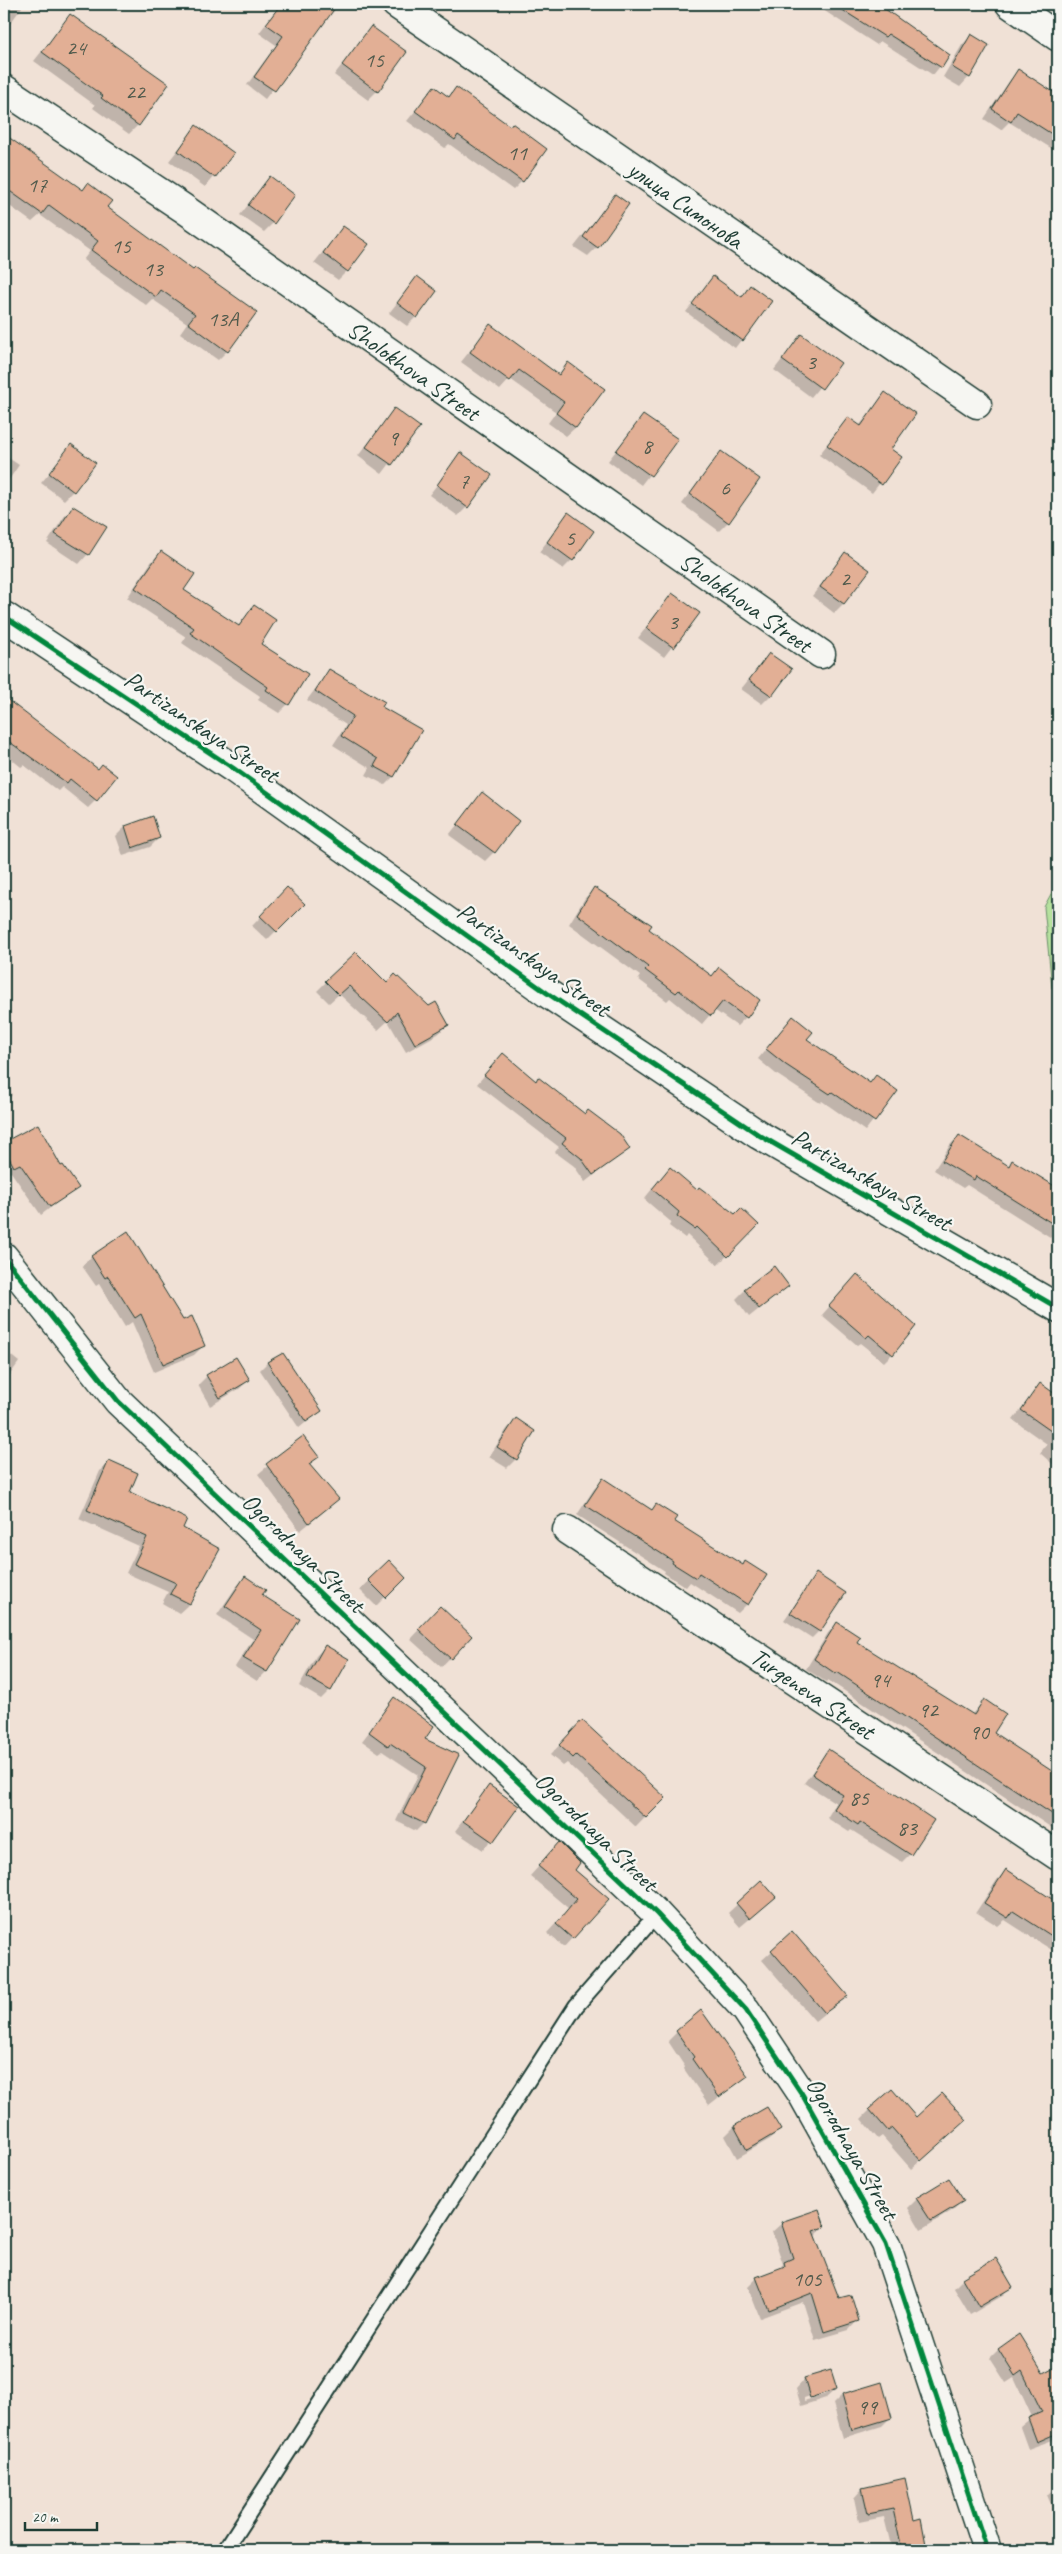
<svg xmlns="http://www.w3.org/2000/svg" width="1062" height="2554" font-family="Caveat,sans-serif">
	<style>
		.green { fill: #b6e19e; stroke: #6a8f69 }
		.shadow { fill: #0003; fill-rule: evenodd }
		.building { fill: #e2af95; stroke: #1f3d34 }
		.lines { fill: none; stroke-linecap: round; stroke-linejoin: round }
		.lane-casing { stroke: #1f3d34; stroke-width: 18 }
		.street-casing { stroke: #1f3d34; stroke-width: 31 }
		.secondary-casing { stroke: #1f3d34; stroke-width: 31 }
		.lane { stroke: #f6f6f2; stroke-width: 14 }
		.street { stroke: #f6f6f2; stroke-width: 28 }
		.secondary { stroke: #f6f6f2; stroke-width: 28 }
		.cycleway-casing { stroke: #f6f6f2; stroke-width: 8 }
		.cycleway { stroke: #00873e; stroke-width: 5 }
		.labels { text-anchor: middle; stroke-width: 4.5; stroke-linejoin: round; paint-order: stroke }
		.number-label { font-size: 22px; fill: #505a4c }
		.street-label { font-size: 25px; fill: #1f3d34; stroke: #f6f6f2 }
	</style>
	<rect width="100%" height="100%" fill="#f0e1d6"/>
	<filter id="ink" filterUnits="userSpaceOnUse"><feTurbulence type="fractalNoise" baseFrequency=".02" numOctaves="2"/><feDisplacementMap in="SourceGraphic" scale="10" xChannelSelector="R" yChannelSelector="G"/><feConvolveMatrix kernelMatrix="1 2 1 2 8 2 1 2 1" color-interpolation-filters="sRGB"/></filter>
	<g filter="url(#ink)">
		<!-- green -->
		<path class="green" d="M1058 881V993L1052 988 1044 907Z"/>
		<!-- shadow -->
		<g class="shadow">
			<path d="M4 4H18L22 7 4 32Z"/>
			<path d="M281 4H328L334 8 265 99 247 85 276 45 259 33Z"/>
			<path d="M819 4H876L949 55 933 75 880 41 877 45 817 6Z"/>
			<path d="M70 16 138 125 129 134 93 108 95 105 34 61Z"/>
			<path d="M371 28 377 91 368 100 334 75Z"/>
			<path d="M971 36 987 46 969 77 960 87 943 77 962 45Z"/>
			<path d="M1019 71 1058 99V146L1054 150 1009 122 1001 130 984 119 1010 80Z"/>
			<path d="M434 88 447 98 456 89 522 181 513 190 449 144 445 148 407 121Z"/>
			<path d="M196 127 232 153 205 187 169 161Z"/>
			<path d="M4 136 82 191 88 185 105 208 193 271 227 351 218 360 180 333 187 323 152 299 146 305 83 260 90 251 40 215 32 222 4 202Z"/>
			<path d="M270 178 273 223 264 232 240 215Z"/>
			<path d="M615 195 597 247 588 256 574 247Z"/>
			<path d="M343 227 347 271 338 280 314 263Z"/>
			<path d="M417 278 416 317 407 326 389 313Z"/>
			<path d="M713 278 741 298 751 287 770 302 735 348 686 312Z"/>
			<path d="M490 326 558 375 568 364 576 427 566 436 548 423 556 412 510 379 500 390 461 362Z"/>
			<path d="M801 335 839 363 811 397 774 370Z"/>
			<path d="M886 394 889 449 900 457 872 493 819 455 848 418 859 426Z"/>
			<path d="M394 410 418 427 382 474 358 456Z"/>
			<path d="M643 416 676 440 641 485 608 461Z"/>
			<path d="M72 446 73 491 64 500 41 483Z"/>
			<path d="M721 453 728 522 719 531 682 504Z"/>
			<path d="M461 454 467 507 458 516 429 495Z"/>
			<path d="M4 455 19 465 4 487Z"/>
			<path d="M73 508 88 554 79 564 47 543 64 517Z"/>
			<path d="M568 514 572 560 563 569 539 552Z"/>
			<path d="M161 552 182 590 237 627 254 607 259 644 288 704 279 713 258 700 260 696 182 643 186 637 127 598 152 561Z"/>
			<path d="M845 554 843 604 834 613 812 596Z"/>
			<path d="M672 594 698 613 664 657 638 638Z"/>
			<path d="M769 655 771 695 762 704 741 689Z"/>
			<path d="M329 671 380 707 393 777 385 785 366 775 370 768 333 745 346 725 307 700Z"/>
			<path d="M4 699 26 717 96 800 88 808 62 787 58 791 24 765 21 767 4 753Z"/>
			<path d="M482 794 494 852 485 861 449 835Z"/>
			<path d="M125 827 159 838 150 847 123 856 116 836Z"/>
			<path d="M288 889 303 904 267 940 252 926Z"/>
			<path d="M594 889 711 977 758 1000 746 1017 737 1026 714 1010 702 1024 670 998 667 1001 638 979 640 976 569 924 585 898Z"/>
			<path d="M326 982 386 985 448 1025 438 1034 406 1052 388 1021 378 1030 339 994 329 1003 317 991Z"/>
			<path d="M784 1027 869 1084 876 1077 896 1091 865 1131 822 1101 820 1103 776 1074 758 1059Z"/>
			<path d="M495 1063 535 1082 628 1149 585 1182 574 1166 555 1152 559 1147 477 1084Z"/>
			<path d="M4 1078 12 1095 4 1103Z"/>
			<path d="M37 1125 61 1168 77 1187 41 1215 11 1172 5 1175 4 1173V1143Z"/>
			<path d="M959 1136 1007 1167 1013 1161 1058 1189V1242L967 1185 963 1188 934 1170 950 1145Z"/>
			<path d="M661 1178 696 1191 735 1216 757 1225 718 1265 687 1235 685 1238 669 1226 671 1222 644 1199Z"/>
			<path d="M127 1233 183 1322 203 1346 194 1355 154 1372 132 1322 125 1327 99 1284 96 1286 82 1266 91 1257Z"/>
			<path d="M849 1284 892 1354 884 1362 860 1343 857 1345 822 1315Z"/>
			<path d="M788 1286 749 1317 736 1299 745 1290Z"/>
			<path d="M4 1350 19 1362 4 1383Z"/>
			<path d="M283 1355 320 1411 299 1428 260 1370 267 1363Z"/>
			<path d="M207 1376 249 1380 239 1389 210 1406 198 1385Z"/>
			<path d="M1040 1385 1058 1400 1057 1468 1040 1453 1047 1444 1013 1420Z"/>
			<path d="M516 1420V1459L507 1468 489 1457 507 1429Z"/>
			<path d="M303 1437 317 1456 309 1465 328 1508 300 1531 258 1474Z"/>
			<path d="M110 1462 128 1493 181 1529 218 1549 189 1604 179 1613 162 1603 168 1592 126 1573 139 1546 79 1519 100 1471Z"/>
			<path d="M603 1480 672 1522 747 1604 738 1613 690 1582 686 1587 664 1573 665 1571 577 1515 594 1489Z"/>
			<path d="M389 1562 404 1578 376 1606 360 1590Z"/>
			<path d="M816 1575 819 1631 812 1638 784 1620Z"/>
			<path d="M245 1578 260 1596 298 1619 266 1672 257 1681 235 1667 253 1639 217 1615 236 1587Z"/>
			<path d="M431 1617 471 1636 441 1667 410 1639Z"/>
			<path d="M837 1624 855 1643 971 1715 984 1701 992 1734 1058 1776V1832L828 1680 826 1682 806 1669 828 1633Z"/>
			<path d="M325 1647 330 1690 321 1699 299 1686 316 1656Z"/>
			<path d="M394 1699 423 1739 457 1756 424 1823 416 1831 396 1821 418 1775 382 1751 379 1753 362 1741Z"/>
			<path d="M573 1731 664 1798 636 1827 567 1763 563 1766 550 1755Z"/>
			<path d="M828 1751 910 1854 902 1862 851 1830 849 1832 827 1818 836 1803 804 1783Z"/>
			<path d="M489 1786 517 1806 483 1850 455 1831Z"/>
			<path d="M559 1844 573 1870 607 1899 564 1947 547 1933 569 1909 530 1876Z"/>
			<path d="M1006 1871 1048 1898 1052 1894 1058 1897V1958L1056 1957 1058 1954 1005 1920 998 1926 976 1912 997 1880Z"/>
			<path d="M761 1882 765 1906 740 1927 728 1913Z"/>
			<path d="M792 1933 846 1996 815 2021 762 1960Z"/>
			<path d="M677 2032 746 2076 709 2105 684 2069 685 2067 668 2041Z"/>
			<path d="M767 2109 779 2130 770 2139 737 2158 725 2136 734 2127Z"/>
			<path d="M870 2110 916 2118 956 2129 911 2169 882 2136 878 2139 861 2119Z"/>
			<path d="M917 2199 962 2201 953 2210 921 2230 908 2208Z"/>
			<path d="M782 2223 824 2227 815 2236 839 2300 858 2320 849 2330 815 2340 803 2302 760 2318 748 2287 757 2278 778 2270 783 2264 772 2232Z"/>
			<path d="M963 2279 1011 2286 1002 2296 970 2315 954 2288Z"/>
			<path d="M998 2350 1043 2374 1052 2370 1058 2388V2438L1028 2449 1020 2427 1032 2417 1014 2378 1006 2383 990 2358Z"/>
			<path d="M805 2379 836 2389 826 2398 801 2406 796 2389ZM826 2391V2394L804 2401V2398Z"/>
			<path d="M881 2384 891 2417 882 2426 843 2438 833 2404 842 2395Z"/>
			<path d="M1058 2485V2521L1047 2495Z"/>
			<path d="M862 2489 914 2521 920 2520 925 2550H892L884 2517 859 2522 854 2498Z"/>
			<path d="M1058 2534V2546L1054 2537Z"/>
		</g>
		<!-- building -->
		<g class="building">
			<path d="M281 4H338L275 91 254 77 283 36 266 24Z"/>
			<path d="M833 4H878L950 55 942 68 888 34 885 37Z"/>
			<path d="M70 14 169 84 139 126 101 98 103 96 42 52Z"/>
			<path d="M371 26 407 52 378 92 342 65Z"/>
			<path d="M971 34 989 45 970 78 952 67Z"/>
			<path d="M1018 69 1058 95V138L1017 112 1011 122 992 109Z"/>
			<path d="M434 86 449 97 456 87 510 126 512 123 547 149 523 182 458 135 455 140 415 111Z"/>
			<path d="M196 125 234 153 215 178 178 151Z"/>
			<path d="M4 134 83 190 88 183 112 201 107 207 193 270 195 268 257 312 228 352 188 323 195 314 161 290 156 297 91 250 98 241 49 205 42 214 4 187Z"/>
			<path d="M270 176 295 195 274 224 248 205Z"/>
			<path d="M615 194 629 204 598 248 583 237Z"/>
			<path d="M343 226 369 244 348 272 323 253Z"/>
			<path d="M417 276 437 291 417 318 397 303Z"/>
			<path d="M713 276 742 297 750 285 772 301 743 341 692 304Z"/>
			<path d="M490 324 559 375 568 362 605 389 576 428 556 413 564 402 519 370 510 381 470 352Z"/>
			<path d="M801 334 841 363 822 389 782 360Z"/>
			<path d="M885 392 916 414 891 449 902 457 882 485 827 445 848 417 861 426Z"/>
			<path d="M394 408 420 427 392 465 366 447Z"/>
			<path d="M643 415 678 439 651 476 616 451Z"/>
			<path d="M71 444 96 463 74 492 49 473Z"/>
			<path d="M721 451 760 479 729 523 690 494Z"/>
			<path d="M460 452 492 475 468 508 437 485Z"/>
			<path d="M73 506 107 527 89 555 55 534Z"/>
			<path d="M568 512 594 531 573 561 547 542Z"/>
			<path d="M161 551 195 574 184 590 239 626 254 605 276 620 261 644 308 674 289 705 266 690 268 687 190 633 194 628 135 588Z"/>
			<path d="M845 552 870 570 844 604 820 587Z"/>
			<path d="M672 593 700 613 674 648 646 628Z"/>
			<path d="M769 653 792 669 772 696 749 680Z"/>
			<path d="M329 669 385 702 382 707 422 730 394 777 374 766 378 759 341 736 353 716 315 691Z"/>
			<path d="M4 697 98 769 102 764 117 776 97 801 70 779 67 783 4 738Z"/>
			<path d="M482 792 519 821 495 853 457 825Z"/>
			<path d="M153 816 160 838 132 848 125 826Z"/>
			<path d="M287 887 305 904 277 932 260 916Z"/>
			<path d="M594 887 652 925 649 929 712 976 719 967 760 1000 747 1018 723 1001 711 1016 679 990 676 993 645 970 648 967 577 914Z"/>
			<path d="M356 952 387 983 395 974 429 1006 436 1002 449 1025 415 1044 397 1012 388 1022 349 986 339 995 325 981Z"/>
			<path d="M793 1016 813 1032 807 1039 870 1083 876 1075 898 1091 875 1122 832 1092 830 1094 786 1065 766 1049Z"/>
			<path d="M503 1053 536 1081 538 1077 585 1114 588 1110 620 1134 630 1149 593 1175 581 1158 562 1143 566 1138 484 1075Z"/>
			<path d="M38 1124 61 1166 63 1165 79 1188 50 1207 20 1164 14 1167 4 1148V1142Z"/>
			<path d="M959 1135 1009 1166 1012 1160 1058 1188V1227L976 1176 974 1180 942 1161Z"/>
			<path d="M670 1167 697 1190 699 1187 735 1214 741 1208 759 1225 728 1257 697 1227 695 1229 677 1216 679 1212 652 1189Z"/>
			<path d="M128 1231 183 1320 192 1316 205 1346 163 1364 141 1314 135 1318 108 1276 105 1278 91 1256Z"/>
			<path d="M774 1266 789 1286 759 1309 744 1289Z"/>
			<path d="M857 1274 916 1326 893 1355 869 1335 866 1338 829 1306Z"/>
			<path d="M283 1353 322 1411 306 1422 267 1362Z"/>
			<path d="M236 1357 250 1380 220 1398 206 1375Z"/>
			<path d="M1040 1383 1058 1396V1436L1021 1410Z"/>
			<path d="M516 1418 535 1431 517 1460 497 1447Z"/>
			<path d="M303 1436 319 1457 309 1464 339 1499 309 1523 266 1464Z"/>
			<path d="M109 1460 138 1473 130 1492 187 1519 183 1528 220 1549 190 1604 170 1594 176 1583 134 1564 147 1537 87 1510Z"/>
			<path d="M603 1478 652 1510 656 1504 677 1517 674 1521 743 1565 745 1561 767 1575 748 1605 699 1573 696 1578 672 1563 673 1561 585 1505Z"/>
			<path d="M389 1560 406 1578 386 1598 368 1580Z"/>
			<path d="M816 1573 846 1593 820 1632 790 1613Z"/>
			<path d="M245 1576 266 1590 262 1595 300 1619 267 1672 243 1658 261 1630 225 1606Z"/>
			<path d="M440 1606 472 1636 451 1659 418 1629Z"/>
			<path d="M837 1622 860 1637 857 1642 974 1715 984 1699 1006 1714 994 1733 1058 1775V1818L837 1672 836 1674 814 1659Z"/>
			<path d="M325 1645 349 1659 331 1691 307 1677Z"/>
			<path d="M394 1697 434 1726 425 1739 459 1755 425 1824 403 1813 426 1767 390 1743 388 1746 369 1732Z"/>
			<path d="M582 1720 666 1798 646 1818 576 1755 573 1758 559 1745Z"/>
			<path d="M828 1749 934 1820 911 1855 860 1822 858 1825 834 1809 843 1795 812 1774Z"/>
			<path d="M489 1785 519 1806 493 1842 463 1821Z"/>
			<path d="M559 1842 580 1863 575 1870 609 1899 573 1939 556 1924 577 1899 538 1866Z"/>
			<path d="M1006 1869 1058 1903V1940L1013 1911 1008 1918 984 1903Z"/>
			<path d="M761 1880 776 1897 750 1919 736 1903Z"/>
			<path d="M792 1931 848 1996 825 2013 771 1950Z"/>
			<path d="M701 2010 748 2076 719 2097 692 2059 694 2057 676 2031Z"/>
			<path d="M892 2089 916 2117 942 2093 967 2120 921 2161 892 2128 888 2131 869 2109Z"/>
			<path d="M767 2107 781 2130 747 2150 734 2126Z"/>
			<path d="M949 2178 964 2201 931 2221 916 2198Z"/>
			<path d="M819 2209 825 2227 813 2231 839 2298 851 2295 859 2321 824 2332 812 2293 769 2310 756 2277 785 2266 784 2262 793 2258 781 2222Z"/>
			<path d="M996 2258 1013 2287 979 2307 962 2278Z"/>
			<path d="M1019 2334 1043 2373 1058 2365V2446L1053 2435 1037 2442 1028 2418 1042 2412 1022 2371 1015 2376 998 2349Z"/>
			<path d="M831 2370 837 2389 810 2398 804 2378Z"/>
			<path d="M882 2382 892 2418 852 2430 842 2394Z"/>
			<path d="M905 2478 914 2520 921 2518 927 2550H902L893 2509 868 2514 862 2488Z"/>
		</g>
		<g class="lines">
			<!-- lane casing -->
			<g class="lane-casing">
				<path id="lane" d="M225 2550 576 2006 657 1914"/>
			</g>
			<!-- street casing -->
			<g class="street-casing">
				<g id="street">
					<path d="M396 4 977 404"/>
					<path d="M1010 4 1058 37"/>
					<path d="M4 89 183 208 821 654"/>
					<path d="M4 1257 118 1401 657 1914 746 2010 802 2094 886 2244 987 2550"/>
					<path d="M567 1530 1058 1856"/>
				</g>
			</g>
			<!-- secondary casing -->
			<g class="secondary-casing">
				<path id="secondary" d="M4 616 233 768 547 993 759 1135 1058 1308"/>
			</g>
			<!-- lane -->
			<use href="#lane" class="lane"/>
			<!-- street -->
			<use href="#street" class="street"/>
			<!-- secondary -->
			<use href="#secondary" class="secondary"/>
			<!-- cycleway casing -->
			<g class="cycleway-casing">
				<g id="cycleway">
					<path d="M4 616 233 768 547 993 759 1135 1058 1308"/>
					<path d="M4 1257 118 1401 657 1914 746 2010 802 2094 886 2244 987 2550"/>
				</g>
			</g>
			<!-- cycleway -->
			<use href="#cycleway" class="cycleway"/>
		</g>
	</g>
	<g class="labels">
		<!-- number labels -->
		<g class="number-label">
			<text x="76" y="55">24</text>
			<text x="374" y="67">15</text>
			<text x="135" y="99">22</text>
			<text x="517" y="160">11</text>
			<text x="37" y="192">17</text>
			<text x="121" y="253">15</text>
			<text x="153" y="276">13</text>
			<text x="223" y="326">13А</text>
			<text x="811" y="369">3</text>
			<text x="393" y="445">9</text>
			<text x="647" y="453">8</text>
			<text x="464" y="488">7</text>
			<text x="725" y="495">6</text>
			<text x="570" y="545">5</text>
			<text x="845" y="586">2</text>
			<text x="673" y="629">3</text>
			<text x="880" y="1687">94</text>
			<text x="928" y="1717">92</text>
			<text x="979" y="1739">90</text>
			<text x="859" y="1805">85</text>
			<text x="907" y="1835">83</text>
			<text x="807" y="2286">105</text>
			<text x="867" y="2414">99</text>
		</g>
		<!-- street labels -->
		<g class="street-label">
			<text transform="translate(686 204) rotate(35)" y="9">улица Симонова</text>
			<text transform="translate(414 370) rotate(35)" y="9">Sholokhova Street</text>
			<text transform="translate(746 602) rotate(35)" y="9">Sholokhova Street</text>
			<text transform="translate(202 726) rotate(34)" y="9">Partizanskaya Street</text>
			<text transform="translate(534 959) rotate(35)" y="9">Partizanskaya Street</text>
			<text transform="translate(872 1179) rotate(30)" y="9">Partizanskaya Street</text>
			<text transform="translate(304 1552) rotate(44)" y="9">Ogorodnaya Street</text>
			<text transform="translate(813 1693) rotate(34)" y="9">Turgeneva Street</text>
			<text transform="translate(597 1831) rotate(44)" y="9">Ogorodnaya Street</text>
			<text transform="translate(853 2148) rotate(60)" y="9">Ogorodnaya Street</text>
		</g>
	</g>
	<!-- margin -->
	<rect width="1062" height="2554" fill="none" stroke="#f6f6f2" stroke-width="20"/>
	<rect x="10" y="10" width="1042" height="2534" fill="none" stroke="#1f3d34" stroke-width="2" filter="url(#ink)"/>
	<!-- scale -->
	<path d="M25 2522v8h72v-8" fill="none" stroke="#1f3d34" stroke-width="2.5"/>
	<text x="32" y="2522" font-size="15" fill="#1f3d34" stroke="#f6f6f2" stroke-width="4" paint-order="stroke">20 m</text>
</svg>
